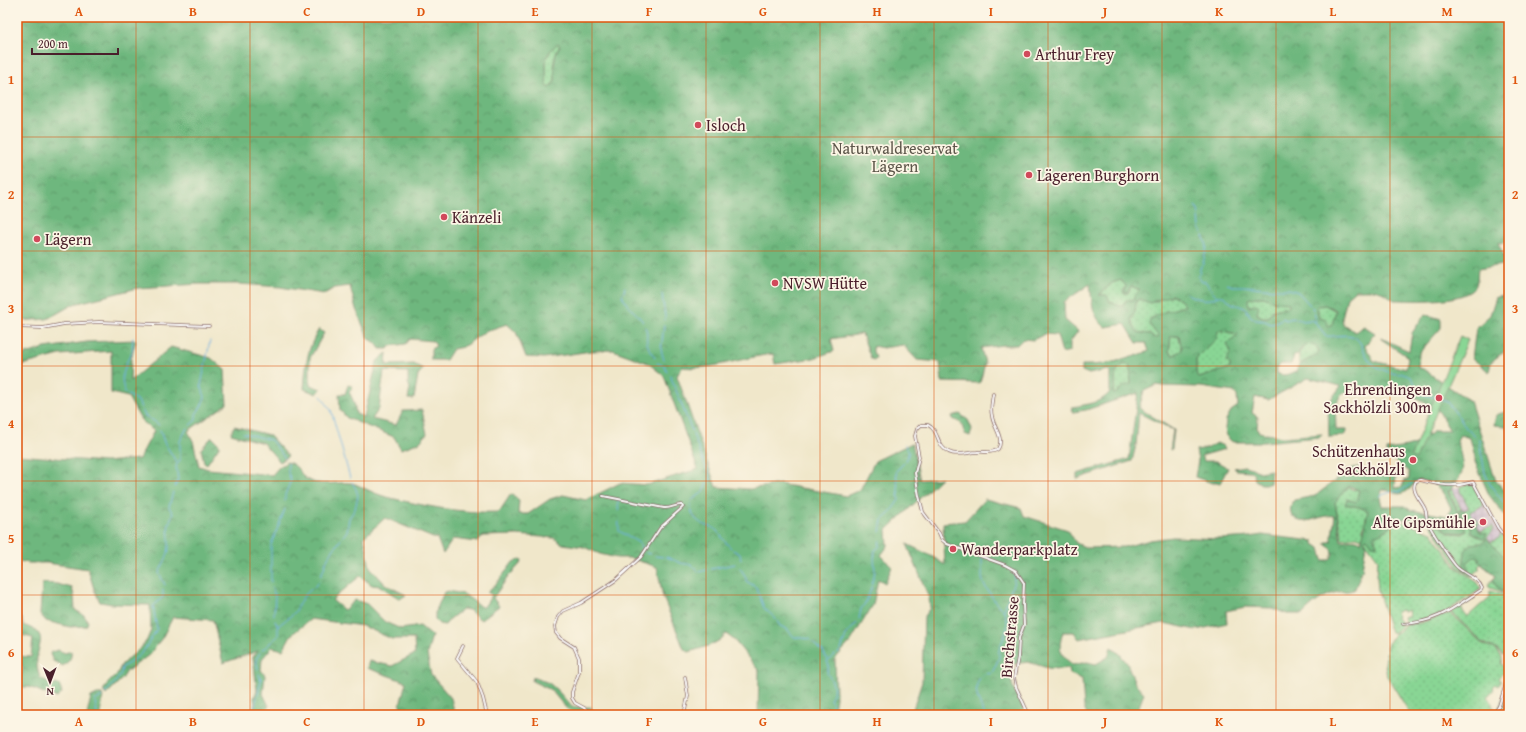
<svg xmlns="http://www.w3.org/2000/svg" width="1526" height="732" font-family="'Gentium Book Plus',serif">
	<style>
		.industrial { fill: url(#industrial-grid) }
		.grass { fill: url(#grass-dots); stroke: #6a7a60 }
		.forest { fill: url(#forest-crowns); stroke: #5c6b54; fill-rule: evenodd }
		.pitch { fill: #89d694; stroke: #6a7a60 }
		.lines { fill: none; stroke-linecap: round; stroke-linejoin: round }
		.stream { stroke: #6fb2e4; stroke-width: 1 }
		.minor-casing { stroke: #846563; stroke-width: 3.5 }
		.minor { stroke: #fff; stroke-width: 2 }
		.grid { fill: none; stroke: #e0560e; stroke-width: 1; stroke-opacity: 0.55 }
		.poi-dot { fill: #d1495b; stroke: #fcf5e5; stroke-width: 1.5 }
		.labels { text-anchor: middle; stroke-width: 3.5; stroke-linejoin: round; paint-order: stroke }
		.poi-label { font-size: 16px; fill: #4a1f2b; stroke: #fcf5e5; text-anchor: start }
		.park-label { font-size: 16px; fill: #5d564a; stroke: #fcf5e5 }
		.street-label { font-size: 16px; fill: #4a1f2b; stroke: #fcf5e5 }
		.neatline { fill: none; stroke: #e0560e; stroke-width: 1.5 }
		.grid-label { font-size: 13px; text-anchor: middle; font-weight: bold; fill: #e0560e }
	</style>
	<defs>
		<pattern id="industrial-grid" width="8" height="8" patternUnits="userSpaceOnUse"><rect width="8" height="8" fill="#cfbdce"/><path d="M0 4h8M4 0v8" fill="none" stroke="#b3a2b1"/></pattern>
		<pattern id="grass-dots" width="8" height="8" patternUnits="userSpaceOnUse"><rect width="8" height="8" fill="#89d694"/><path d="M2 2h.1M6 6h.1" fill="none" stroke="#78b780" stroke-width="1.8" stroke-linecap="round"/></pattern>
		<pattern id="forest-crowns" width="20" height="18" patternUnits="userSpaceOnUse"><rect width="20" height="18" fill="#6eb77e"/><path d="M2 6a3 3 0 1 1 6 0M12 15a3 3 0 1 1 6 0" fill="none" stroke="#5c9467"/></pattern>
	</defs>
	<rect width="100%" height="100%" fill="#fcf5e5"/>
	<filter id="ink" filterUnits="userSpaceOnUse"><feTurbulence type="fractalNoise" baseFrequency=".025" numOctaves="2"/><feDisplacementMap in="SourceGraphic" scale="8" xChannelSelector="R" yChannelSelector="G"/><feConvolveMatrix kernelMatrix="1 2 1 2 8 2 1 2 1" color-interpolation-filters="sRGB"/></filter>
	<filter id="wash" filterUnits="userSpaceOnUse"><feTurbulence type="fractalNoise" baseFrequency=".012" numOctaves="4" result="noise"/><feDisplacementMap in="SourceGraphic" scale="16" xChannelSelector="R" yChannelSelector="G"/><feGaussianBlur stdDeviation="0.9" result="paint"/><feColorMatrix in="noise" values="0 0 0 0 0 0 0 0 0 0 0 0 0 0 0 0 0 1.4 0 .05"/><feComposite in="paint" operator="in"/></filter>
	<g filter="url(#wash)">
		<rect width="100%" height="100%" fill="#f0e7ca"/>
		<!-- industrial -->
		<path class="industrial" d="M1472 483 1501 534 1499 538 1490 543 1487 540 1466 531 1449 491 1452 488 1459 487Z"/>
		<!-- grass -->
		<g class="grass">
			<path d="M558 43 560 46 554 61 555 81 549 88 546 86C548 76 543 61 549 53 551 49 555 46 558 43Z"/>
			<path d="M1121 280 1126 286 1124 293 1131 286 1140 290 1134 296 1133 300 1122 307 1098 296 1112 283Z"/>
			<path d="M1172 295 1180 299 1185 306 1161 313 1149 324 1159 336 1155 339 1148 334 1137 332 1131 320 1135 311 1136 301 1140 299 1150 303Z"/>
			<path d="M1255 297H1266L1275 302H1289L1290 307 1273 310 1268 317C1259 318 1257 313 1252 306L1249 307 1247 299Z"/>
			<path d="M1325 305 1336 311 1332 325 1328 326 1319 318 1317 306Z"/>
			<path d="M1218 330 1238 334 1231 352 1230 368 1199 378 1196 372V359L1217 338Z"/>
			<path d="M1171 336H1179L1182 350 1174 355 1169 352Z"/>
			<path d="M1308 344 1316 346 1319 351 1317 356 1299 364C1299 352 1297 352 1308 344Z"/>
			<path d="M1125 364 1130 365V366L1131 384 1124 386 1115 394 1113 393C1119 380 1109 373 1125 364Z"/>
			<path d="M1471 483 1474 485 1484 505 1470 512 1473 519 1476 518 1479 523 1477 525 1480 531 1493 526V531L1487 537 1491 542 1499 538 1501 534 1509 542V594L1490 588 1488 585 1496 576 1481 564 1478 567 1480 568 1471 576 1457 566 1430 523 1436 524 1450 533 1463 534 1467 531 1449 492 1452 489 1461 509 1465 510 1469 508 1460 491V487Z"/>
			<path d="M1349 486 1351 489 1359 490 1356 503 1345 504 1359 507 1368 511 1363 529 1365 535 1362 539 1356 537 1342 539 1335 502Z"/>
			<path d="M1400 521 1432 532 1455 566 1478 583 1481 589 1443 614 1417 622 1406 624 1404 617 1409 615 1408 610 1403 612 1402 610 1396 612 1398 617 1397 618 1402 624 1395 634 1391 633 1378 591 1377 576 1378 559 1364 540 1367 538 1377 544 1374 537Z"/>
			<path d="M1490 591 1509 596V652L1503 655 1496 649 1482 642 1451 612 1473 597 1475 598 1461 608 1467 617 1490 597Z"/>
			<path d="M1450 613 1483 644 1495 649 1502 657 1501 664 1508 673 1507 677 1503 673 1498 678 1501 682 1498 686 1495 684 1492 687 1494 689 1487 697 1492 702V706L1496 709 1492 715H1411L1387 676 1385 664 1387 647 1390 639 1399 632 1404 625 1421 623Z"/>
			<path d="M1509 677V715H1494L1499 708Z"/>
		</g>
		<!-- forest -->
		<g class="forest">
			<path d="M17 17H1509V242L1498 243 1508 264 1478 269C1477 274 1478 280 1476 285 1467 304 1412 300 1394 300 1380 288 1372 290 1355 290L1347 297 1342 318 1343 324 1355 332 1364 326 1375 333 1365 346 1374 361 1406 369 1408 357 1381 339V338L1409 351 1412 333 1425 314 1441 319V328L1419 353 1418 368 1423 369 1470 401 1496 481 1509 495V521L1489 495 1475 462V457L1470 438 1460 435 1457 440C1463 467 1469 470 1448 492L1467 531 1462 533 1449 532 1436 523 1403 519 1374 537 1377 546 1372 545 1367 538 1364 540 1367 545 1365 550 1362 570 1355 589C1350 592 1344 591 1339 592 1323 595 1314 603 1303 614H1287L1272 608 1245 607 1226 611 1227 623 1196 630 1164 623 1079 639 1074 632H1063C1058 648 1059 654 1073 665L1087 662 1096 664 1108 657 1111 647 1118 652 1127 663 1135 683 1144 693 1137 712 1133 710 1132 715H1087L1084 708 1082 679 1070 674 1069 668 1060 669 1048 668 1028 662 1014 664C1006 691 1020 692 1026 715H911L922 682 924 616 930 608 929 598 907 544 933 557 945 565 943 523 965 521 985 499 1021 508 1024 516 1068 530 1076 543 1087 548 1124 547 1150 540 1173 537 1221 539 1250 537 1262 535 1314 541V544L1320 548 1323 560H1330L1333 554 1332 549 1326 545V542H1331L1335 516C1321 513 1301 530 1292 515 1289 510 1291 504 1294 500L1315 496 1337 479 1345 470 1358 467 1396 477 1395 488 1402 487 1404 481 1409 479V472L1387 455V450L1407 447 1413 445 1434 431H1450L1438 410 1401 389 1346 392 1340 396 1335 406 1336 430H1347L1344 436 1329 437 1328 403 1341 386 1308 378 1268 400 1255 397 1252 413 1258 417 1257 428 1259 432 1282 437 1322 434 1320 437 1264 442H1233L1228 439 1225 429 1226 420 1231 411 1238 406 1237 396 1234 392 1201 387 1162 386 1157 385 1144 391 1139 408 1174 430 1172 449 1170 450 1173 430 1139 413 1136 445 1132 461 1077 479V474L1129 459 1138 393 1086 410 1073 412 1071 410 1072 407C1084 405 1102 403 1110 392V371L1108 370 1089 374 1082 371V365C1104 366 1128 359 1149 351L1146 343H1137L1125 324 1105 327C1091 315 1092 301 1090 284L1064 302 1065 320 1078 331 1070 342V351L1062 353 1057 335 1045 334 1033 340 1023 339 1017 345H1003L981 348 985 363 980 383 942 382 940 362 917 360 903 345 883 348 873 346V352L876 357 874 360 871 359 862 334 831 339 834 351 814 358 775 364 773 354C744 357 709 371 682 367L677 376 716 487 750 489 779 484 846 496 860 490 875 461 912 443 920 480 941 478 887 530 888 546 881 555 892 567 885 583 878 579 873 605 851 641 835 659 836 698 833 715H758L759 671 734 640 726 634C718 645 701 648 689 652L684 649 663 597 657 567 630 558H617L600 554 584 547 563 544 554 538 517 535 483 536 478 542 453 539 443 554 437 538H433L385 518 364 537 370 567 385 584 406 595 400 599 380 586 372 585 360 576 332 600 344 610 355 600 367 604 385 622 401 629 420 626 432 636 427 654 431 675 451 698 455 715H405L400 705 406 682 367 668 369 661 392 666 415 654 414 639H392L363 626 311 619 291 635 283 650 272 647 262 659 261 670 265 675 263 694 269 706 260 715H247L254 707 255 703 254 698 257 690 253 657 258 651 223 663 213 620 173 617 162 638 149 655 127 671 122 679 106 695 103 691 107 684 117 674 122 664 141 648 147 640 151 630 150 605 112 604 100 602 94 589 88 569 47 563H29L17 561V455L105 462 139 459 154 431 141 420 128 397 111 393V351L60 355 22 365V405L17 412V357L45 348 87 342 136 340 131 359 130 381 171 347 211 358 225 370 227 404 188 431 193 441 199 466 208 469 272 475 279 467 287 462C301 465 299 477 310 481 325 487 343 480 355 484 365 488 373 493 383 496 418 505 463 514 499 512L511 494 519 500 518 514H528L550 499 563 495 586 500 620 483 647 485 698 469 664 376 648 363 613 350 591 351 544 358 526 357 516 332 507 324 486 331 463 347 453 349 446 360H431V349L436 346 433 341 410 339 406 344 390 346 388 349H380L376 343 368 338 356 309 350 286 335 288 324 294 280 287 240 284H199L138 288 74 304 47 319 20 321 17 317ZM558 43 560 46C552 56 555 69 555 81L549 88 546 86C548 76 543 61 549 53 551 49 555 46 558 43ZM1121 280 1126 286 1123 293H1128L1131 286 1140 290 1134 296 1133 300H1126L1122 307 1110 302 1107 295H1099L1112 283ZM1172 295 1180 299 1185 306 1161 313 1150 319 1149 324 1159 337 1155 338 1148 334 1137 332 1131 320 1135 311 1136 301 1140 299 1150 303ZM1255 297H1266L1275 302 1289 303V307C1281 309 1271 308 1268 317L1264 318 1257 314 1259 306 1256 304 1249 307 1248 299ZM1325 305 1336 310 1332 325 1328 326 1327 320 1319 318 1317 306ZM1218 330 1238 334 1227 344 1231 352 1226 361 1230 364V368L1199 378 1196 372V359L1217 338ZM1171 336H1179L1182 350 1174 355 1169 352ZM1308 344 1316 346 1319 351C1314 361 1301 359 1297 368L1298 371C1290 372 1285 378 1277 373V367L1280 364H1291L1294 356 1298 355 1300 350ZM1125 364 1129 365 1130 366 1131 384 1124 386 1115 394 1113 393C1119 380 1109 373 1125 364ZM1419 480C1439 483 1442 490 1451 508L1448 516 1410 510 1405 506H1382L1380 498 1382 490C1388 490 1390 491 1395 493 1406 497 1412 485 1419 480ZM1349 486 1359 490 1356 502 1347 499 1345 504 1359 507 1368 511C1365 522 1365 532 1361 542 1354 538 1349 540 1341 541L1335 502Z"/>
			<path d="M1509 296V354L1506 350 1491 362 1489 372 1472 358 1476 328 1490 315 1496 297Z"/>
			<path d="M319 329 324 333 310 358V385L321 389 317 394 304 389C306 365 306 351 319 329Z"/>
			<path d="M387 353 386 365 414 364 423 369 418 375 414 399H408L410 388 408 383V372L384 371 379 409 372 419 396 425 403 411 422 410 427 434 420 442 401 449 394 437 347 418 340 410 339 394H345L348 385 353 386 349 392 354 402 356 414 364 417 377 361Z"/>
			<path d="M1505 412H1509V431L1506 426 1494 425 1496 415Z"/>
			<path d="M960 414 968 420 972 429 970 436 965 434 961 423 953 419 952 416Z"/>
			<path d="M234 426 269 435 288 456 280 462 263 443 231 434Z"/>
			<path d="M212 437 220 445 207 464 204 462 201 449Z"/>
			<path d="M1217 443 1223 446 1225 449 1201 456 1204 461H1216L1228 468 1220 483H1212L1195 477 1198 461 1196 450 1208 448Z"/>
			<path d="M1244 466 1252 468 1259 472 1271 470 1270 483 1268 484H1261L1255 480 1253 473 1250 471 1236 470 1234 468Z"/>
			<path d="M1461 509 1464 510 1467 518 1476 524 1480 532 1487 533 1485 537 1509 561 1506 564 1509 566V592L1507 593 1498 588 1493 580 1496 576 1479 562V557L1475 556 1467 563 1469 570 1466 572 1463 569 1465 551 1470 544 1481 543 1486 540 1471 532V524L1465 522 1459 510Z"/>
			<path d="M518 560H522V562L508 577 493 598 499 606 481 620 469 610 463 609 451 618 445 625 439 624 435 620V613L444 592 448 591 464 594 481 607H484L492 595 487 592 497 583 513 562Z"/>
			<path d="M42 583 57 584 72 588 74 596 75 610 84 615 88 622 86 626 70 627 46 621 40 614Z"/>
			<path d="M17 616 22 618 23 625C53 635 35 644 37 665 37 669 39 674 40 678L54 685 55 683 59 684 62 693 57 698 29 687H18L23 668 18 656 31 657 33 638 17 634Z"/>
			<path d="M58 650 65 653 71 651C72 659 69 661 63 666L53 661 50 654 51 652Z"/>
			<path d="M533 677 549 683 558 691 572 707H591L593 715H577L566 708 551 690 532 681Z"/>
			<path d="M97 694H102L103 698 100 715H87L91 697Z"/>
		</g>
		<!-- pitch -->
		<path class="pitch" d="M1460 336 1468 340 1416 459 1411 456Z"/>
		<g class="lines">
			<!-- stream -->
			<g class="stream">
				<path d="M1195 206 1198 209 1200 227 1207 246 1203 264 1201 266 1198 276 1202 281H1205L1212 291"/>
				<path d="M1227 284 1233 286H1243L1274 289H1289L1298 292 1310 305"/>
				<path d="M625 287 624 292 622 295C626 307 637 312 643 322"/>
				<path d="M1186 293C1193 298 1202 300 1210 299 1214 299 1216 296 1219 296 1225 295 1226 299 1230 302 1235 306 1242 305 1247 310L1246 312H1249V315L1256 320 1265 321 1271 324 1284 318 1285 320 1293 318 1304 321 1310 320 1315 322 1323 332 1325 336C1332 337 1347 334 1352 336 1364 340 1363 358 1374 365 1380 369 1390 373 1397 374 1400 374 1404 373 1406 374 1413 377 1417 389 1421 394L1434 397 1447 402 1459 417 1466 428 1479 440 1485 473 1491 486 1509 509"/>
				<path d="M1213 293 1217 296"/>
				<path d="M662 294 665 316V320"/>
				<path d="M1312 307 1315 315V322"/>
				<path d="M645 327C649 333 645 340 648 346 650 351 653 354 655 358"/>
				<path d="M133 338 132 352 127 361 122 378 123 386 125 393 138 401 145 416 154 421 159 425"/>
				<path d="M664 360 661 350 664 325"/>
				<path d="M657 363 665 366 667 372"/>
				<path d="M670 375 692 431"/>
				<path d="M321 396 331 410 350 478"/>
				<path d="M190 425 196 420V414L201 407 205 397 201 385 210 341"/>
				<path d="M160 430 164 442 177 463"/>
				<path d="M243 433 271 440 285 458"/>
				<path d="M693 434 704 463 709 473 711 480 709 482"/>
				<path d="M175 487 178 479 176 466 180 460V441L187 428"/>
				<path d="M1379 496 1394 491 1400 492 1412 483"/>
				<path d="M618 500 619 531 639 543 643 551"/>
				<path d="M692 500 702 493 707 483"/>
				<path d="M285 501V495L291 480 288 473V463"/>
				<path d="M691 503C690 514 695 521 705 525 710 527 713 527 717 531 722 536 725 543 731 548"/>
				<path d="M880 532 882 520 889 514 899 500 896 471 906 461 909 451 905 445"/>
				<path d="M733 550 740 554 741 559"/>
				<path d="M646 553 650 554"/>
				<path d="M655 556 663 557"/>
				<path d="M666 557C677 560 679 565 691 564L699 572 707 570"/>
				<path d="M982 557V578L984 585 997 604 1004 611 1007 621V629L999 650V658L992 673 991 674 987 673C969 681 978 702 985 715"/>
				<path d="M740 568 746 577V581L756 587 764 608 775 618 780 626 787 629 794 637 810 639 819 649 823 651 827 660"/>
				<path d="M711 569 735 564"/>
				<path d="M321 576 328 557 347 531 349 518 355 509 358 496 356 489 352 482"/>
				<path d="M271 582V545L285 509"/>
				<path d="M165 585 159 573C163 564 169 555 169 546 170 531 165 529 173 514L169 507 173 492"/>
				<path d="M272 588 275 596 274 615"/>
				<path d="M1004 610 1014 581 1015 573"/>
				<path d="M859 619 861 609 866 602 871 589 875 571 874 559 875 550 879 547 880 540"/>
				<path d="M278 626C283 622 290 617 295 612 298 607 301 599 304 596 310 589 314 589 319 581"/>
				<path d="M262 650 278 636V626L275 621"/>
				<path d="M838 653 841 650 846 635 857 623"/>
				<path d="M258 669 256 659 260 653"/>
				<path d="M105 693C111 686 122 678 122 667L131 662 143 652 157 629 153 606 163 597V590"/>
				<path d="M97 715 95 701 102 696"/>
				<path d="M253 715 261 680 259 674"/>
				<path d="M829 715 833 704 830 700C836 688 834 684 827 673L829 666 827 661 835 655"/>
			</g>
		</g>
	</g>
	<g filter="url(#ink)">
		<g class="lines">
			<!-- minor casing -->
			<g class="minor-casing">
				<g id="minor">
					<path d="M17 327 43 328 64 324 99 322 209 326"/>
					<path d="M993 394C992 402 990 409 992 416 993 427 1005 438 998 449 992 454 985 451 977 452 963 453 948 459 940 443 937 437 936 431 931 427L928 425H921L917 429 915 436 919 457 915 473 919 496 923 512 939 533 942 540 947 544 1005 565 1016 571 1024 583 1023 605 1024 625 1019 638 1018 657 1014 678 1016 687 1029 715"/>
					<path d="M17 562 19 565 17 569"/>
					<path d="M1403 624C1438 622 1453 608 1481 590L1482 588C1478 577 1462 574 1455 565 1448 556 1431 531 1427 520 1426 517 1427 513 1425 509 1421 500 1410 491 1416 481L1420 480C1440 485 1453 488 1473 482L1498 528 1509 542"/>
					<path d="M463 646 457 658 477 682 483 698 487 715"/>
					<path d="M589 715 586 709 575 703 572 698V692L579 672V658L574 647 560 638 556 633 555 626 558 617 563 611 581 603 616 580 641 557 660 528 683 507 682 505C676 504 671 509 664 508L603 496"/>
					<path d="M684 715 688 696 685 677"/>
					<path d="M1493 715 1499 706 1509 674"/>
				</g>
			</g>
			<!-- minor -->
			<use href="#minor" class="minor"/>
		</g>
	</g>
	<!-- grid -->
	<path class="grid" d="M136 17V715M250 17V715M364 17V715M478 17V715M592 17V715M706 17V715M820 17V715M934 17V715M1048 17V715M1162 17V715M1276 17V715M1390 17V715M17 137H1509M17 251H1509M17 366H1509M17 481H1509M17 595H1509"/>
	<!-- markers -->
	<g class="poi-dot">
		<circle cx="1027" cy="54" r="4"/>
		<circle cx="698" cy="125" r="4"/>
		<circle cx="1029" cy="175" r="4"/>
		<circle cx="444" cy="217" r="4"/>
		<circle cx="37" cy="239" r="4"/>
		<circle cx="775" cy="283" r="4"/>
		<circle cx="1439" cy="398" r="4"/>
		<circle cx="1413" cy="460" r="4"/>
		<circle cx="1483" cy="522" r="4"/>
		<circle cx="953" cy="549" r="4"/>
	</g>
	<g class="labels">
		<!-- poi labels -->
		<g class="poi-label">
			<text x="1035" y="60">Arthur Frey</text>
			<text x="706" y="131">Isloch</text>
			<text x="1037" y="181">Lägeren Burghorn</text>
			<text x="452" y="223">Känzeli</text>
			<text x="45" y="245">Lägern</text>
			<text x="783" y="289">NVSW Hütte</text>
			<text x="1431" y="395" text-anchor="end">Ehrendingen<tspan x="1431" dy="18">Sackhölzli 300m</tspan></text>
			<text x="1405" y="457" text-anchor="end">Schützenhaus<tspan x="1405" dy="18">Sackhölzli</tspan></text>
			<text x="1475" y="528" text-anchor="end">Alte Gipsmühle</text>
			<text x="961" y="555">Wanderparkplatz</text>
		</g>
		<!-- park labels -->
		<g class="park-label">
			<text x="895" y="154">Naturwaldreservat<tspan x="895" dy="18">Lägern</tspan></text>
		</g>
		<!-- street labels -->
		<g class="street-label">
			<text transform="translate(1009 637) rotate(-85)" y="6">Birchstrasse</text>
		</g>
	</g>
	<!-- margin -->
	<rect width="1526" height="732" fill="none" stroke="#fcf5e5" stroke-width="44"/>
	<!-- north arrow -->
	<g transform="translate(50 682) rotate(179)" stroke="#fcf5e5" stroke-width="3" paint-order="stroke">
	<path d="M0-3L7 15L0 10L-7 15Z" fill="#4a1f2b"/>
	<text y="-6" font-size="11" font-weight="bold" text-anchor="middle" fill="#4a1f2b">N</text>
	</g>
	<!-- scale -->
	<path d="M32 48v6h86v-6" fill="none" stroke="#4a1f2b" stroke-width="2"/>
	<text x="38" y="48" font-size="12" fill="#4a1f2b" stroke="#fcf5e5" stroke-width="3" paint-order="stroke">200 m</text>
	<rect x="22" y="22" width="1482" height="688" class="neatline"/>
	<g class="grid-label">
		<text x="79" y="16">A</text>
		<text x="193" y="16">B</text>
		<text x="307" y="16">C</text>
		<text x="421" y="16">D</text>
		<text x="535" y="16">E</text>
		<text x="649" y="16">F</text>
		<text x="763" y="16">G</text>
		<text x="877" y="16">H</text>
		<text x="991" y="16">I</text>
		<text x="1105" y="16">J</text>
		<text x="1219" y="16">K</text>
		<text x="1333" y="16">L</text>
		<text x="1447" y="16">M</text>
		<text x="11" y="84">1</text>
		<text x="1515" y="84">1</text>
		<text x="11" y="199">2</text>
		<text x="1515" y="199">2</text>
		<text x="11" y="313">3</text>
		<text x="1515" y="313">3</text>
		<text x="11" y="428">4</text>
		<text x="1515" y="428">4</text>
		<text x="11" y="543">5</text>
		<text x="1515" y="543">5</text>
		<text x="11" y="657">6</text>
		<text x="1515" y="657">6</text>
		<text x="79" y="726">A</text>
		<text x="193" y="726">B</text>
		<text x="307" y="726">C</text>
		<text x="421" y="726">D</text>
		<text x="535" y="726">E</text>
		<text x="649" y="726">F</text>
		<text x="763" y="726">G</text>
		<text x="877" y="726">H</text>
		<text x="991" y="726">I</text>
		<text x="1105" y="726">J</text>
		<text x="1219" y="726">K</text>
		<text x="1333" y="726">L</text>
		<text x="1447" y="726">M</text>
	</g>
</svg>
